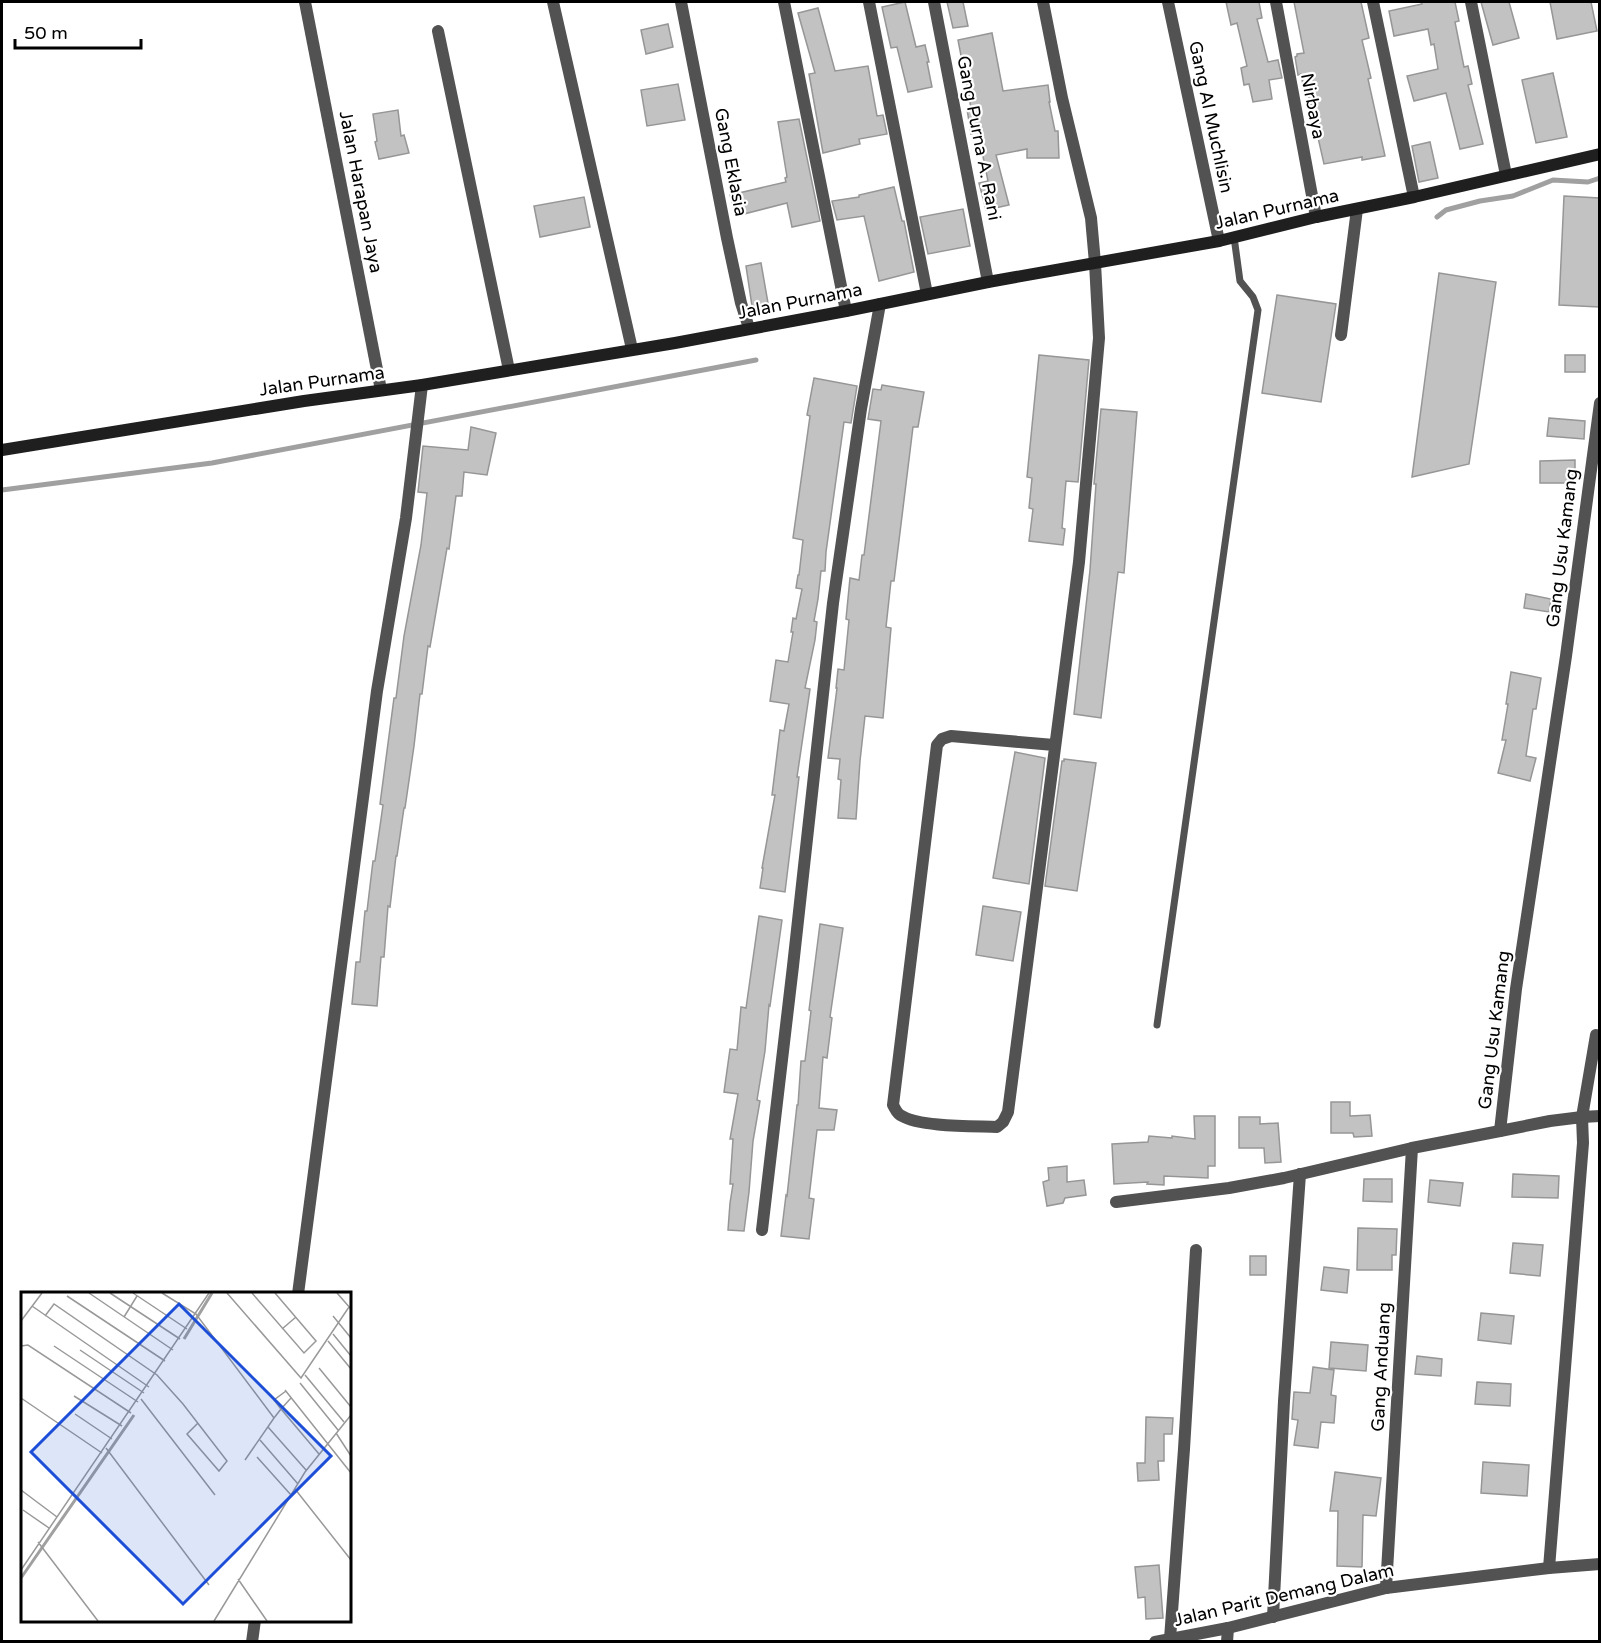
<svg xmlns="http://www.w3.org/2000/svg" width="1601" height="1643" font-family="'Varela Round',sans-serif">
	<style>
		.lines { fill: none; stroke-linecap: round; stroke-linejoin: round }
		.stream { stroke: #a0a0a0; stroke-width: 5 }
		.building { fill: #c2c2c2; stroke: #969696; stroke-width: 1.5 }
		.lane { stroke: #525252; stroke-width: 7 }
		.street { stroke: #525252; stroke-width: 12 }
		.secondary { stroke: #1f1f1f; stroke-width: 12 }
		.labels { text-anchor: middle; stroke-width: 4.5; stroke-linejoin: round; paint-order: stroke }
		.street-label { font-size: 18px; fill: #000; stroke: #fff }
		.inset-river { fill: none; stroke: #a0a0a0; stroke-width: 3 }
		.inset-road { fill: none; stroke: #999; stroke-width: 1.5 }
		.view { fill: #1d4ed8; fill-opacity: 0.15; stroke: #1d4ed8; stroke-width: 3 }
		.inset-edge { fill: none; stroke: #000; stroke-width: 3 }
	</style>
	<rect width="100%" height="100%" fill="#fff"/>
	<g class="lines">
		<!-- stream -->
		<g class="stream">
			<path d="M1437 217 1446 210 1480 201 1513 196 1553 180 1588 182 1600 178"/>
			<path d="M2 490 212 463 756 360"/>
		</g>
	</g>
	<!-- building -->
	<g class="building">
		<path d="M905 2 916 47 925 45 929 62H927L932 87 908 92 897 47 891 48 882 7Z"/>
		<path d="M947 2H963L968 26 953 28Z"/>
		<path d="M1226 2H1259L1262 18 1257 19 1268 62 1278 60 1282 78 1269 80 1272 99 1253 102 1249 84 1244 85 1241 68 1247 66 1237 23 1231 25Z"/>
		<path d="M1294 2H1361L1369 38 1362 40 1371 78 1368 79 1385 156 1362 160V157L1324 164 1307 89 1304 90 1301 74 1298 75 1295 57 1297 56V54L1304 53Z"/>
		<path d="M1421 2H1455L1459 21 1455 22 1464 67 1468 66 1472 84 1468 85 1483 144 1460 149 1446 93 1414 101 1407 76 1438 69 1434 44 1431 45 1428 29 1394 36 1389 11 1422 4Z"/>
		<path d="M1481 2H1509L1519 38 1493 45Z"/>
		<path d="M1550 2H1591L1597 31 1557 39Z"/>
		<path d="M818 8 835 71 868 66 877 116 883 115 887 134 859 139 860 144 823 153 809 74 815 73 798 13Z"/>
		<path d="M668 24 673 47 646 54 641 30Z"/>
		<path d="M992 33 1003 91 1048 85 1050 102H1049L1055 131H1058L1059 158H1027V149L996 155 1009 205 986 210 979 183 988 181 978 132 971 134 967 109 971 108 958 40Z"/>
		<path d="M1553 73 1567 137 1536 143 1522 80Z"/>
		<path d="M678 84 685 120 647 126 641 90Z"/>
		<path d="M398 110 401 136 404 135 409 153 379 159 375 142 377 141 373 114Z"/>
		<path d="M799 119 820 221 792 227 787 203 736 216 730 195 786 182 785 178 787 177 778 122Z"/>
		<path d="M1430 142 1438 178 1419 182 1412 146Z"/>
		<path d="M894 187 902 221H904L914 272 879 281 864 216 837 220 832 201 859 197V195Z"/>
		<path d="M1564 196 1599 198V307L1559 305Z"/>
		<path d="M584 197 590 227 540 237 534 206Z"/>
		<path d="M963 209 970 246 928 254 920 217Z"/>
		<path d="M761 263 768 303 752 306 746 266Z"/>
		<path d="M1439 273 1496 282 1469 464 1412 477Z"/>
		<path d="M1277 295 1336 304 1321 402 1262 393Z"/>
		<path d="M1039 355 1089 360 1078 482 1066 481 1062 528 1065 529 1063 545 1029 541 1033 509 1029 508 1032 478 1027 477Z"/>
		<rect x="1565" y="355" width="20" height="17"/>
		<path d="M814 378 857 386 851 423 844 422 826 552 825 571H821L818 599 814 621 817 622 815 640 805 688 810 689 797 777H799L785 892 760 888 763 868H762L775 795H772L780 730 784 731 789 704 770 701 776 660 788 662 793 632H791L793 618 796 619 802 589 796 588 798 575H799L803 540 793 538 810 416 807 415Z"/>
		<path d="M882 385 924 392 918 427H913L894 581H891L886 627 891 628 883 718 865 716 860 761 856 819 838 818 841 780 838 779 840 759 828 758 837 688H836L838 669 844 670 849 620 846 619 850 578 859 580 862 555H864L881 421 868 419 873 389 881 390Z"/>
		<path d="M1101 409 1137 412 1124 573 1118 572 1101 718 1074 714 1090 570 1096 484H1094Z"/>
		<path d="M1549 418 1585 421 1584 439 1547 436Z"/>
		<path d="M471 427 496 433 487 475 464 472 462 496H456L449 549 447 548 430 647 428 646 422 694H420L414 746 405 808H404L397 856H396L390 907 388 906 384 957H381L377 1006 352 1004 356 962H360L365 911H367L373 861H375L383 805 380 804 394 698H396L404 636 421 545 427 493 418 492 423 446 468 450Z"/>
		<path d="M1575 460V483H1540V461Z"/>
		<path d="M1526 594 1551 599 1549 612 1524 608Z"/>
		<path d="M1511 672 1541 678 1536 709H1533L1526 756 1536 758 1530 781 1498 773 1506 740H1502L1508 704H1506Z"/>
		<path d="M1015 752 1045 758 1029 884 993 878Z"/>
		<path d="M1064 759 1096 763 1077 891 1045 886 1062 761H1064Z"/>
		<path d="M983 906 1021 912 1013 961 976 955Z"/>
		<path d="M759 916 782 920 770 1006 769 1005 765 1051 757 1100 760 1101 753 1141 749 1192 744 1231 728 1230 730 1203 733 1184H730L733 1139H730L738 1094 724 1092 730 1049 737 1050 741 1007 746 1008Z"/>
		<path d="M820 924 843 928 830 1017 832 1018 827 1058 823 1057 819 1108 837 1110 834 1130H817L809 1198 814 1199 809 1239 781 1236 786 1195 787 1196 797 1105H798L801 1061H805L811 1011 809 1010Z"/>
		<path d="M1331 1102H1350V1116L1370 1115 1372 1136 1354 1137 1353 1133H1331Z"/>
		<path d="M1194 1116H1215V1166H1208V1178L1164 1176V1185L1147 1184 1148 1182 1114 1184 1112 1144 1148 1142 1149 1136 1172 1138V1136L1195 1139Z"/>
		<path d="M1239 1117H1260V1124L1278 1123 1281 1162 1265 1163 1264 1148H1239Z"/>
		<path d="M1067 1166V1182L1084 1180 1086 1195 1065 1198 1063 1203 1047 1206 1043 1182 1049 1180 1048 1168Z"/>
		<path d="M1513 1174 1559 1176 1558 1198 1512 1197Z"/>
		<path d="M1364 1179H1392V1202L1363 1201Z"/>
		<path d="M1430 1180 1463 1183 1460 1206 1428 1202Z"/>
		<path d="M1358 1228 1397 1229 1396 1255H1392V1270H1357Z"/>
		<path d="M1513 1243 1543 1245 1540 1276 1510 1273Z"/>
		<rect x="1250" y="1256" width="16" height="19"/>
		<path d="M1324 1267 1349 1270 1347 1293 1321 1290Z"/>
		<path d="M1481 1313 1514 1316 1511 1344 1478 1340Z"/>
		<path d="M1331 1342 1368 1345 1366 1371 1329 1368Z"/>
		<path d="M1417 1356 1442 1359 1441 1376 1415 1374Z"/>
		<path d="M1313 1367 1334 1370 1331 1395 1336 1396 1334 1423 1321 1422 1318 1448 1294 1445 1298 1420 1292 1419 1294 1392 1310 1393Z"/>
		<path d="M1477 1382 1511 1384 1510 1406 1475 1404Z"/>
		<path d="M1146 1417 1173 1418 1172 1434H1164V1461H1158L1159 1480 1138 1481 1137 1463H1145Z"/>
		<path d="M1483 1462 1529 1465 1527 1496 1481 1493Z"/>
		<path d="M1335 1472 1381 1478 1376 1516 1363 1515 1362 1567 1337 1566 1338 1511H1330Z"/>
		<path d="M1159 1565 1163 1618 1146 1619 1145 1597 1138 1598 1135 1567Z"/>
	</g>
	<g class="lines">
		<!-- lane -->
		<path class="lane" d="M1157 1025 1258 310 1253 297 1240 281 1234 237"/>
		<!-- street -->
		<g class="street">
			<path d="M305 2 381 390"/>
			<path d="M553 2 632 349"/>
			<path d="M681 2 727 238 741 303 749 328"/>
			<path d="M784 2 846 311"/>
			<path d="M869 2 927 294"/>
			<path d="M934 2 988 282"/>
			<path d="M1043 2 1062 98 1091 218 1095 263 1099 338 1079 562 1008 1112 1003 1122 997 1127C974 1126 920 1127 902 1116 897 1114 896 1110 893 1105L937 745 942 739 951 736 1054 745"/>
			<path d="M1168 2 1219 241"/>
			<path d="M1276 2 1316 217"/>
			<path d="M1373 2 1414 197"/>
			<path d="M1471 2 1506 175"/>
			<path d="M438 31 509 370"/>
			<path d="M1341 335 1357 209"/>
			<path d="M1600 1036 1596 1035 1582 1117 1600 1116"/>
			<path d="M1116 1202 1229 1188 1284 1178 1412 1148 1500 1131"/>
			<path d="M762 1230 793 966 833 603 861 409 880 304"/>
			<path d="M298 1294 377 691 406 518 422 385"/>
			<path d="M1549 1568 1583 1143 1582 1117 1550 1121 1500 1131 1516 989 1566 656 1600 403"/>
			<path d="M1386 1588 1412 1148"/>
			<path d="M1273 1617 1284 1401 1300 1174"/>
			<path d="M1170 1639 1184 1449 1196 1250"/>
			<path d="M252 1642 255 1620"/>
			<path d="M1155 1642 1228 1628 1386 1588 1549 1568 1600 1564"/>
			<path d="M1227 1642 1228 1628"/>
		</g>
		<!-- secondary -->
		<path class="secondary" d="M2 450 304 401 422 385 675 343 846 311 988 282 1219 241 1316 217 1414 197 1600 154"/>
	</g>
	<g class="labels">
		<!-- street labels -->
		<g class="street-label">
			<text transform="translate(1313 106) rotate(79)" y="6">Nirbaya</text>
			<text transform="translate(1211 117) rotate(78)" y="6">Gang Al Muchlisin</text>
			<text transform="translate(979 138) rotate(79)" y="6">Gang Purna A. Rani</text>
			<text transform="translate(731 162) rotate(79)" y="6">Gang Eklasia</text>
			<text transform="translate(361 192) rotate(79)" y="6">Jalan Harapan Jaya</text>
			<text transform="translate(1277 209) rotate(-13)" y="6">Jalan Purnama</text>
			<text transform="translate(800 301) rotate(-11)" y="6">Jalan Purnama</text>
			<text transform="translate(322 381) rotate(-8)" y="6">Jalan Purnama</text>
			<text transform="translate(1562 548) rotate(-83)" y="6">Gang Usu Kamang</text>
			<text transform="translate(1494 1030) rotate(-83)" y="6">Gang Usu Kamang</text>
			<text transform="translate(1381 1367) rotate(-87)" y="6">Gang Anduang</text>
			<text transform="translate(1284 1595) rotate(-13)" y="6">Jalan Parit Demang Dalam</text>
		</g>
	</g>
	<!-- overview -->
	<g transform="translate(21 1292)">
		<rect width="330" height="330" fill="#fff"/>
		<path class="inset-river" d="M163 47 191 1M0 286 113 123"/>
		<path class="inset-road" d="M68 1 152 58M89 1 159 47M112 1 166 37M141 1 175 22 253 126 260 117 298 162M206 1 280 86 328 15M231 1 283 61 295 49 254 1M316 1 330 17M46 4 144 69M11 14 128 95M24 24 33 12 136 83 162 112 206 169 198 179 166 142 177 131M312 24 330 46M103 25 116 4M0 29 21 1M261 37 275 25M312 42 330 64M307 49 330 77M0 54 7 53 110 121M33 54 117 110M59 58 123 101M298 76 330 115M284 83 323 130M279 91 317 138M264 98 330 181M265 99 253 108 260 117 270 106M53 104 101 134M0 106 81 161M120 107 194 203M54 122 91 147M247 135 285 178M315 141 330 164M239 148 277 192M85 156 188 293M236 165 270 203M224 168 253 126M274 197 330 268M0 198 36 225M2 218 28 236M17 250 77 329M0 278 188 1M217 287 246 329M193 329 284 180 330 123"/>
		<path class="view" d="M158 12 310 164 162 312 10 160Z"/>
		<rect width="330" height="330" class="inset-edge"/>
	</g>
	<!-- border -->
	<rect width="1601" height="1643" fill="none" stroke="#000000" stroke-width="6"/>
	<!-- scale -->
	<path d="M15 39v9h126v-9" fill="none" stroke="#000000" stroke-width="3"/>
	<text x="24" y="39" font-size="18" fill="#000000" stroke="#ffffff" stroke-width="4.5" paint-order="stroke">50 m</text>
</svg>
